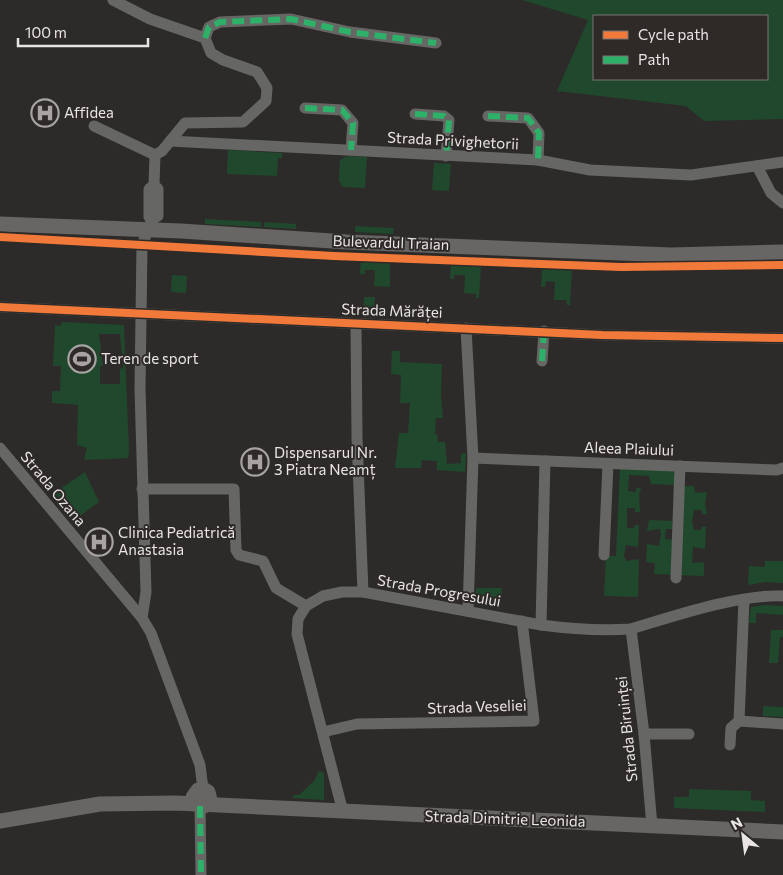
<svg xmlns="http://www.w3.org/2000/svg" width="783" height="875" font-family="Commissioner,sans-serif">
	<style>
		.green { fill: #20482c; fill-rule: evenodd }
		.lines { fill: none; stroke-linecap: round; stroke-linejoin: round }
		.minor { stroke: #666665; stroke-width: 11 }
		.major { stroke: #686665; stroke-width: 15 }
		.quiet { stroke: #2db169; stroke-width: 6; stroke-dasharray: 12 6; stroke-linecap: butt }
		.cycleway-casing { stroke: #2e2a28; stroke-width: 11 }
		.cycleway { stroke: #f17a3a; stroke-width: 8 }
		.labels { text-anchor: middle; stroke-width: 4; stroke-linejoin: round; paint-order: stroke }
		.poi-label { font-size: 15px; fill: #e8e5e4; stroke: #2e2a28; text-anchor: start }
		.street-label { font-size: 15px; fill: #e8e5e4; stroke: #2e2a28 }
	</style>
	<rect width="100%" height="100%" fill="#2d2b29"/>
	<!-- green -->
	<g class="green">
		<path d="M522 0H783V119L704 121 686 106 557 91 588 20ZM767 16V79H594V16Z"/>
		<path d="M228 150 282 153V158H278L277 176 227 174Z"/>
		<path d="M347 156 367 157 365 188 343 187 339 181 340 160Z"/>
		<path d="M434 163 451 164 449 191 432 190Z"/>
		<path d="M205 219 261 222V227L205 224Z"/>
		<path d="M264 222 296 224V229L264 227Z"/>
		<path d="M355 226 394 228 393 234 355 232Z"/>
		<path d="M361 259 390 260V287L374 286 375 270H365V274H360Z"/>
		<path d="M451 263 481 265 479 298H476V294L464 293 465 275H454V279H450Z"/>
		<path d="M542 268 572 269 570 305H567L566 300H554L555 282 546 281 545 287H541Z"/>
		<path d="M172 275 187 276 186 293 171 292Z"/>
		<path d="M364 297H375L374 315H363Z"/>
		<path d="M62 322 124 325 129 451 128 458 84 460 87 448 77 445 78 405 52 403V391H60L61 366H53L55 325 61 326ZM99 334H120L123 368 120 369V384H100V366H103Z"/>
		<path d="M392 351H400V362L442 364 441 395 443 418H436L435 434H437L438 442H445L447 464 461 463V454L466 453 465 472 437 470V461L422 460 421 468H395L399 433H408L410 403H400L401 375 391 374Z"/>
		<path d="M620 468 674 470V485L651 484 649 476 629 475 628 491 636 492V488H641L639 495 640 512H635V508H627V528H634L635 525H639L638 547 626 545 624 556 626 561 639 559 638 597 604 596 606 556H616Z"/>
		<path d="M85 472 99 502 73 521 51 495Z"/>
		<path d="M680 486H694L695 493 707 492 705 503 707 514H702V510H694L692 522 694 530H701L702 527H706L705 549 693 547 692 563 704 562V576L654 574 655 563 646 562 647 544 659 546 661 534 660 529 647 531 649 520 672 521V529H666L665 539 678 540Z"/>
		<path d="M765 561H783V583L765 582 748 585 749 566 765 567Z"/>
		<path d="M476 588H502L500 609 475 604Z"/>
		<path d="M765 605 783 606V615L756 613V623H749L751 607Z"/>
		<path d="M771 630H783V637H780L778 663H769Z"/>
		<path d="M763 706 783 707V717L763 716Z"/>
		<path d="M319 771 324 773V800L293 798V795H299L314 781Z"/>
		<path d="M689 789 751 791V800L765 801V812L674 808V797H689Z"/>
	</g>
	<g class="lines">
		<!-- minor -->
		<g class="minor">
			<path d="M113 0 150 19 205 38 211 53 223 60 257 72 267 88 266 101 243 122 185 123 162 151 155 155 154 185 158 189V216L152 220"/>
			<path d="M205 38 209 27 220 22 291 19 350 32 436 43"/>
			<path d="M305 108 342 110 353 123 351 150"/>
			<path d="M415 114 444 116 449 120 446 156"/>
			<path d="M488 116 528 118 539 133 538 160"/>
			<path d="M94 126 155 155"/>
			<path d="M170 141 538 160 590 170 691 175 783 162"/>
			<path d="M757 166 771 193 783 203"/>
			<path d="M0 307 602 335 783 338"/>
			<path d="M356 324 357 438 363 592"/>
			<path d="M466 328 473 458 777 470 783 468"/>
			<path d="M542 361 544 331"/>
			<path d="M0 448 142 618 151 633 200 765 203 789"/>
			<path d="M142 489H234L236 550 239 555 263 561 276 588 306 606"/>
			<path d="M604 555 608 464"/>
			<path d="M676 578 680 466"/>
			<path d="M468 611 473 458"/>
			<path d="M142 618 146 592 140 389 142 245 152 220 149 217V189L154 185"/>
			<path d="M541 625 545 461"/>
			<path d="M631 629 644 734 652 826"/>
			<path d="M739 721 783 724"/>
			<path d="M323 732 357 724 534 721 522 621"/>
			<path d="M644 734H689"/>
			<path d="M730 745 731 728 739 721 744 600"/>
			<path d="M200 806 201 875"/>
			<path d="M343 812 297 634 298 619 306 606 323 596 342 592H363L541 625C571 629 601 631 631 629 674 616 739 594 783 596"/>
		</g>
		<!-- major -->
		<g class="major">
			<path d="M0 224 181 231 347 242 671 255 783 252"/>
			<path d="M193 797 198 790 203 789 208 792 210 800 204 806"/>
			<path d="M0 821 100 804 175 803 783 832"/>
		</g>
		<!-- quiet -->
		<g class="quiet">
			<path d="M205 38 209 27 220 22 291 19 350 32 436 43"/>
			<path d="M305 108 342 110 353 123 351 150"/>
			<path d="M415 114 444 116 449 120 446 156"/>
			<path d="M488 116 528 118 539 133 538 160"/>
			<path d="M542 361 544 331"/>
			<path d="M200 806 201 875"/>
		</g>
		<!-- cycleway casing -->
		<g class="cycleway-casing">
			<g id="cycleway">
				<path d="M0 237 334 256 621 267 783 265"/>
				<path d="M0 307 602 335 783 338"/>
			</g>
		</g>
		<!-- cycleway -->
		<use href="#cycleway" class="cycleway"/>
	</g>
	<!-- icons -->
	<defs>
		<g id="hospital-ring" transform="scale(1.4375)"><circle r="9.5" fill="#2e2a28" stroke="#a7a4a3" stroke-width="1.5"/><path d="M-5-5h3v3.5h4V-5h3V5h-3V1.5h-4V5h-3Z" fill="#a7a4a3"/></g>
		<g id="stadium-ring" transform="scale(1.4375)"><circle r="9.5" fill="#2e2a28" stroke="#a7a4a3" stroke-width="1.5"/><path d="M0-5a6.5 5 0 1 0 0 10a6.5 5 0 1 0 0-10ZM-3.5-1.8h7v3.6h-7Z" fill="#a7a4a3"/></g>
	</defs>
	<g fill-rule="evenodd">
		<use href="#hospital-ring" x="45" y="113"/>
		<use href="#stadium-ring" x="82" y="359"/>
		<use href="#hospital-ring" x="255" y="462"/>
		<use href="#hospital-ring" x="99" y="542"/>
	</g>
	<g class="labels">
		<!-- poi labels -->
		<g class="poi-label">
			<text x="64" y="118">Affidea</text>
			<text x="101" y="364">Teren de sport</text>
			<text x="274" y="458">Dispensarul Nr.<tspan x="274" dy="17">3 Piatra Neamț</tspan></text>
			<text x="118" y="538">Clinica Pediatrică<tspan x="118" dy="17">Anastasia</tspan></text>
		</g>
		<!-- street labels -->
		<g class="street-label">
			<text transform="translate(453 141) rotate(3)" y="5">Strada Privighetorii</text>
			<text transform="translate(391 243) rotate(2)" y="5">Bulevardul Traian</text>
			<text transform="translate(392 311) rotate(2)" y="5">Strada Mărăței</text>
			<text transform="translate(629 449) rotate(2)" y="5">Aleea Plaiului</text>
			<text transform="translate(53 489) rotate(50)" y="5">Strada Ozana</text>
			<text transform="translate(439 591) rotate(10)" y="5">Strada Progresului</text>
			<text transform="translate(477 707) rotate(-2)" y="5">Strada Veseliei</text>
			<text transform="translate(627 729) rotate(-96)" y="5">Strada Biruinței</text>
			<text transform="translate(505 819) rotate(2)" y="5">Strada Dimitrie Leonida</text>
		</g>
	</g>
	<!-- legend -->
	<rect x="593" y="15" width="175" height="65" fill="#2e2a28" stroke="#787573"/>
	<rect x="603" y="31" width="25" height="8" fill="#f17a3a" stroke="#787573"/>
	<text x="638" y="40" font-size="15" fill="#e8e5e4">Cycle path</text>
	<rect x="603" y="56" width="25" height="8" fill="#2db169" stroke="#787573"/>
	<text x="638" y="65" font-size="15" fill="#e8e5e4">Path</text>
	<!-- north arrow -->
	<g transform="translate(743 835) rotate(331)" stroke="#2e2a28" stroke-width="4" paint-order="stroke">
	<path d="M0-4L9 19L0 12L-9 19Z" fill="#e8e5e4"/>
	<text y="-8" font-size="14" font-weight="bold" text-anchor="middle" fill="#e8e5e4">N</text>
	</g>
	<!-- scale -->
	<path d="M18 38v8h130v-8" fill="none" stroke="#e8e5e4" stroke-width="2.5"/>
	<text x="25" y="38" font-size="15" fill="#e8e5e4" stroke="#2e2a28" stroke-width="4" paint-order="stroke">100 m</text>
</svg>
